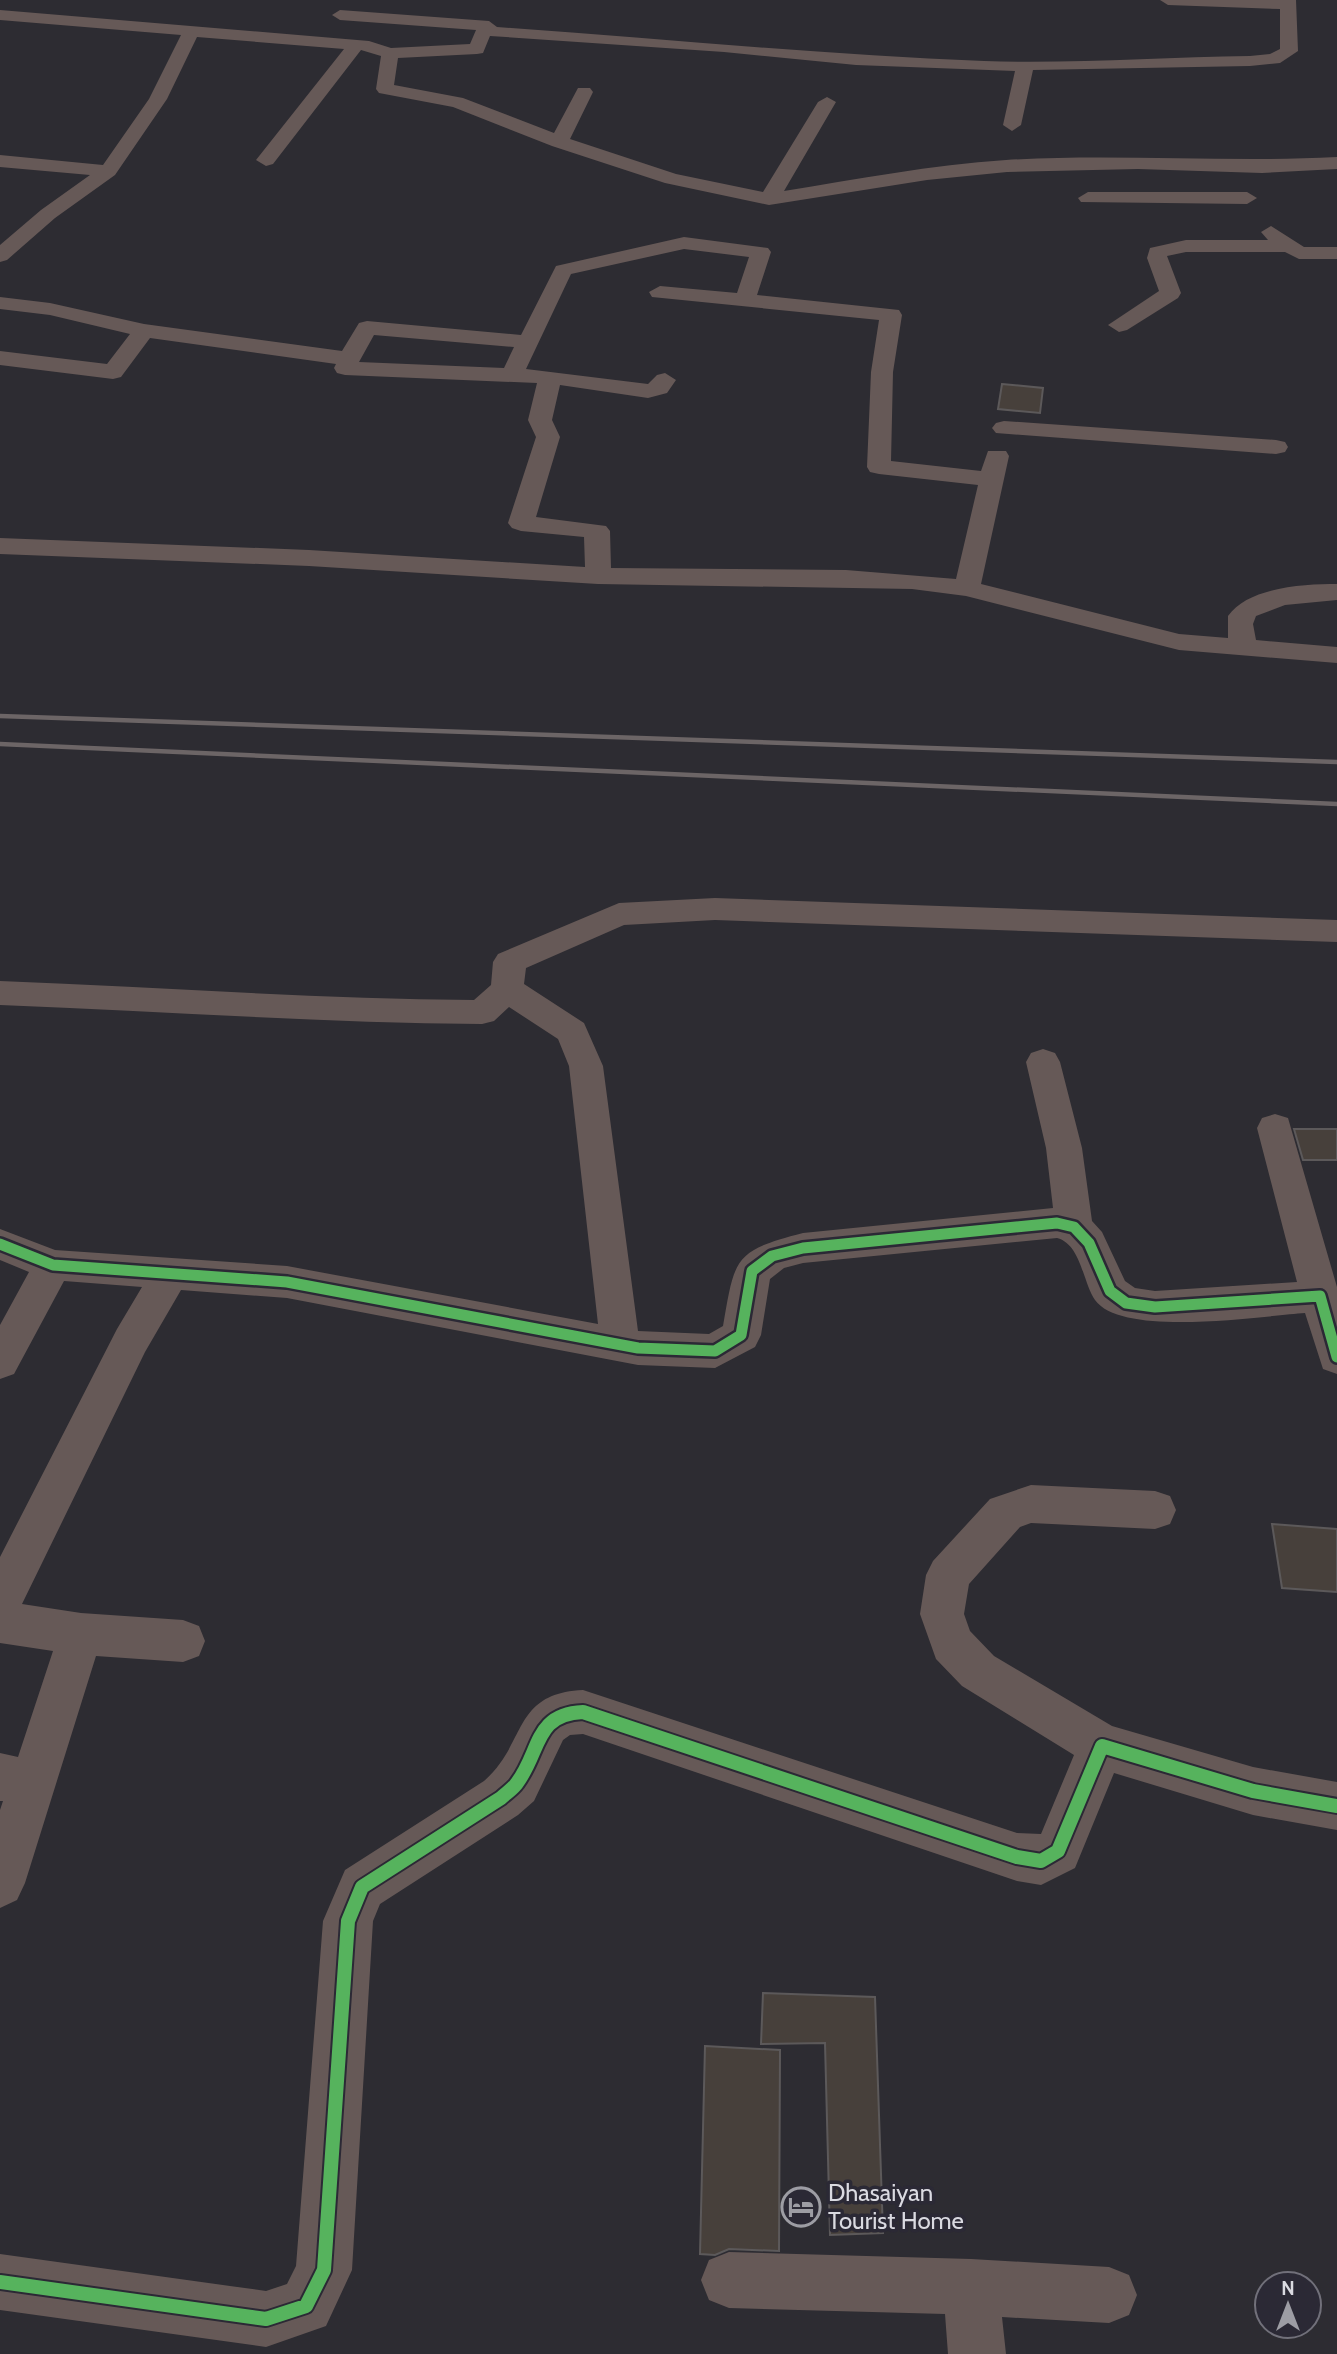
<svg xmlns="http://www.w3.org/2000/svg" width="1337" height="2354" font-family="Cabin,sans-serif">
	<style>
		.building { fill: #47403b; stroke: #5c595a; stroke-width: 2 }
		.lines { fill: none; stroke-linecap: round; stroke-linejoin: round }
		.minor { fill: #665957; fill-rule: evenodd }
		.rail { stroke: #6c6566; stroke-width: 4.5 }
		.cycleway-far1-casing { stroke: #2b2935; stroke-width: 16 }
		.cycleway-casing { stroke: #2b2935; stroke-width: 18 }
		.cycleway-far1 { stroke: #56b35d; stroke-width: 11 }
		.cycleway { stroke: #56b35d; stroke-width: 14 }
		.labels { text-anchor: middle; stroke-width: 7; stroke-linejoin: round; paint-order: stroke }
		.near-poi-label { font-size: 24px; fill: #dadae1; stroke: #2b2935; text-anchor: start }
	</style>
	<rect width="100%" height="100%" fill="#2d2c32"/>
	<!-- building -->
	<g class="building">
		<path d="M1002 384 1043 388 1040 413 998 409Z"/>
		<path d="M1294 1129H1337V1160H1303Z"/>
		<path d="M1272 1524 1337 1529V1592L1282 1588Z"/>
		<path d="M763 1993 875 1997 883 2233 830 2235 825 2043 761 2044Z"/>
		<path d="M705 2046 780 2050 779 2251 729 2249 715 2255 700 2254Z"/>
	</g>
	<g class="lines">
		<!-- minor -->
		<g class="minor">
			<path d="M1160 0H1296L1298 51 1280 63 1250 66 1033 70 1021 125 1012 131 1003 125 1015 71 856 65 724 52 490 36 483 53 477 54 398 58 394 85 463 98 554 133 578 88H590L593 92 570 139 676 174 763 192 818 102 827 97 836 102 784 191C858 179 931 165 1006 160 1116 153 1227 163 1337 157V169L1262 173 1138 169 1007 172 927 180 769 205 665 183 552 146 453 107 379 93 376 89 381 56 361 50 273 164 266 166 256 160 344 49 197 37 167 99 115 175 55 218 7 260 0 262V245L41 210 90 175 0 167V155L103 165 149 99 181 35 0 20V10L369 41 391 48 470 44 476 30 340 20 332 15 340 10 489 21 497 27C659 38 822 55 984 61 1072 64 1162 57 1250 56L1270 54 1280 49V9L1168 5Z"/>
			<path d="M1088 192H1247L1257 198 1247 204 1081 202 1078 198Z"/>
			<path d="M1271 226 1304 247H1337V259H1299L1285 252H1186L1167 256 1181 293 1178 298 1127 330 1119 332 1108 325 1159 291 1147 258 1150 248 1186 240H1268L1261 232Z"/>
			<path d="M684 237 768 248 771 252 757 295 899 310 902 315 893 372 891 461 981 471 988 451H1006L1009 456 981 584 1179 634 1228 638V616C1248 587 1304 584 1337 584V600L1285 605 1256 616 1253 624 1256 640 1337 647V663L1179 650 966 596 912 589 598 584 309 566 0 554V538L309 550 585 567 584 537 521 531 512 528 508 523 536 437 528 420 537 383 345 375 337 373 334 368 336 364 150 338 121 377 113 379 0 365V351L107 364 130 334 50 315 0 309V297L50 303 144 324 342 351 359 323 367 321 521 335 556 266ZM684 249 749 257 737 293 660 286 649 292 652 297 879 320 871 372 867 467 870 472 879 474 978 485 956 579 846 570 611 568 610 531 606 526 536 517 560 437 552 420 560 385 648 398 667 393 676 380 665 373 657 375 648 384 526 369 571 274ZM374 335 514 347 504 368 359 362Z"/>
			<path d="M1004 421 1276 440 1285 442 1288 447 1285 452 1276 454 996 433 992 428 996 423Z"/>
			<path d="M715 898 1337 920V942L715 920 624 925 526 968 524 984 584 1023 603 1066 638 1331 709 1334 723 1326C735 1258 733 1251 803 1233L1053 1208 1046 1148 1026 1062 1031 1053 1043 1049 1055 1053 1060 1062 1082 1148 1092 1221 1102 1232 1125 1281 1135 1288 1155 1291 1297 1282 1257 1128 1262 1118 1275 1114 1288 1118 1337 1287V1374L1323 1369 1305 1313C1261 1316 1122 1338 1095 1300 1083 1283 1081 1244 1057 1238L803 1263 784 1268 770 1279 761 1335 755 1347 715 1368 638 1365 287 1298 181 1290 145 1352 22 1604 81 1613 183 1620 199 1626 205 1641 199 1656 183 1662 96 1656 25 1883 17 1900 0 1908V1810L3 1801H0V1753L18 1757 53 1651 0 1643V1557L117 1329 142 1287 64 1281 14 1374 0 1379V1325L29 1272 0 1260V1229L55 1250 287 1266 598 1324 569 1066 558 1039 509 1007 494 1021 482 1024C321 1023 161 1011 0 1005V981C158 987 316 999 474 1000L491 985 493 962 498 954 619 903Z"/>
			<path d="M1031 1485 1155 1491 1170 1496 1176 1510 1170 1524 1155 1529 1031 1523 1020 1527 969 1584 964 1614 970 1631 994 1656 1112 1726 1253 1767 1337 1782V1830L1253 1815 1114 1773 1075 1868 1041 1885 1017 1881 583 1734 570 1735 563 1740 534 1801 518 1815 380 1904 373 1921 352 2270 326 2326 266 2347 0 2310V2254L266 2291 287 2284 296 2266 323 1921 345 1870 484 1781C527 1744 512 1693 583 1690L1017 1833 1041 1834 1074 1755 962 1686 936 1659 920 1614 926 1575 933 1561 990 1499Z"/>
			<path d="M729 2252 971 2259 1109 2267 1129 2275 1137 2295 1129 2315 1109 2323 1002 2317 1006 2354H948L945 2314 729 2308 709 2300 701 2280 709 2260Z"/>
		</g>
		<!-- rail -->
		<g class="rail">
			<path d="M0 716 1337 762"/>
			<path d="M0 744 1337 804"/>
		</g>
		<!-- cycleway-far1 casing -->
		<g class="cycleway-far1-casing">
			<path id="cycleway-far1" d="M0 1244 53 1265 287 1282 638 1348 715 1351 741 1335 752 1271 772 1256 803 1248 1057 1223 1074 1227 1089 1243 1110 1291 1126 1303 1155 1307 1320 1296 1337 1357"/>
		</g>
		<!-- cycleway casing -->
		<g class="cycleway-casing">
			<path id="cycleway" d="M0 2282 266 2319 306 2306 324 2270 348 1921 362 1887 501 1798C506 1793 513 1789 517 1783 541 1751 534 1714 583 1712L1017 1857 1041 1861 1058 1851 1102 1746 1253 1791 1337 1806"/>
		</g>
		<!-- cycleway-far1 -->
		<use href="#cycleway-far1" class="cycleway-far1"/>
		<!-- cycleway -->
		<use href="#cycleway" class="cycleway"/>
	</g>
	<!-- icons -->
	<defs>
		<g id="hotel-ring" transform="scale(2.0125)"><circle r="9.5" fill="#2b2935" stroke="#9d9da4" stroke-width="1.5"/><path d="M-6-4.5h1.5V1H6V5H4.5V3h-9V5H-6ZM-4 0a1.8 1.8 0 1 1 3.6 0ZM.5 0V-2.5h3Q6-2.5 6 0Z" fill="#9d9da4"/></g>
	</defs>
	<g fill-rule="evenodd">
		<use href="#hotel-ring" x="801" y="2207"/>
	</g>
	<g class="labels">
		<!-- near-poi labels -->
		<g class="near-poi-label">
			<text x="828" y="2201">Dhasaiyan<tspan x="828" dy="28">Tourist Home</tspan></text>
		</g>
	</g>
	<!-- north arrow -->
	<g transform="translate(1288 2305)"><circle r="33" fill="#2b2935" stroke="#71707a" stroke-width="2"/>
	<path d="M0-5L12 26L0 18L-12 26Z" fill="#9d9da4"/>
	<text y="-10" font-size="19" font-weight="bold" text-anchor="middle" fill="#dadae1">N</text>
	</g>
</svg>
